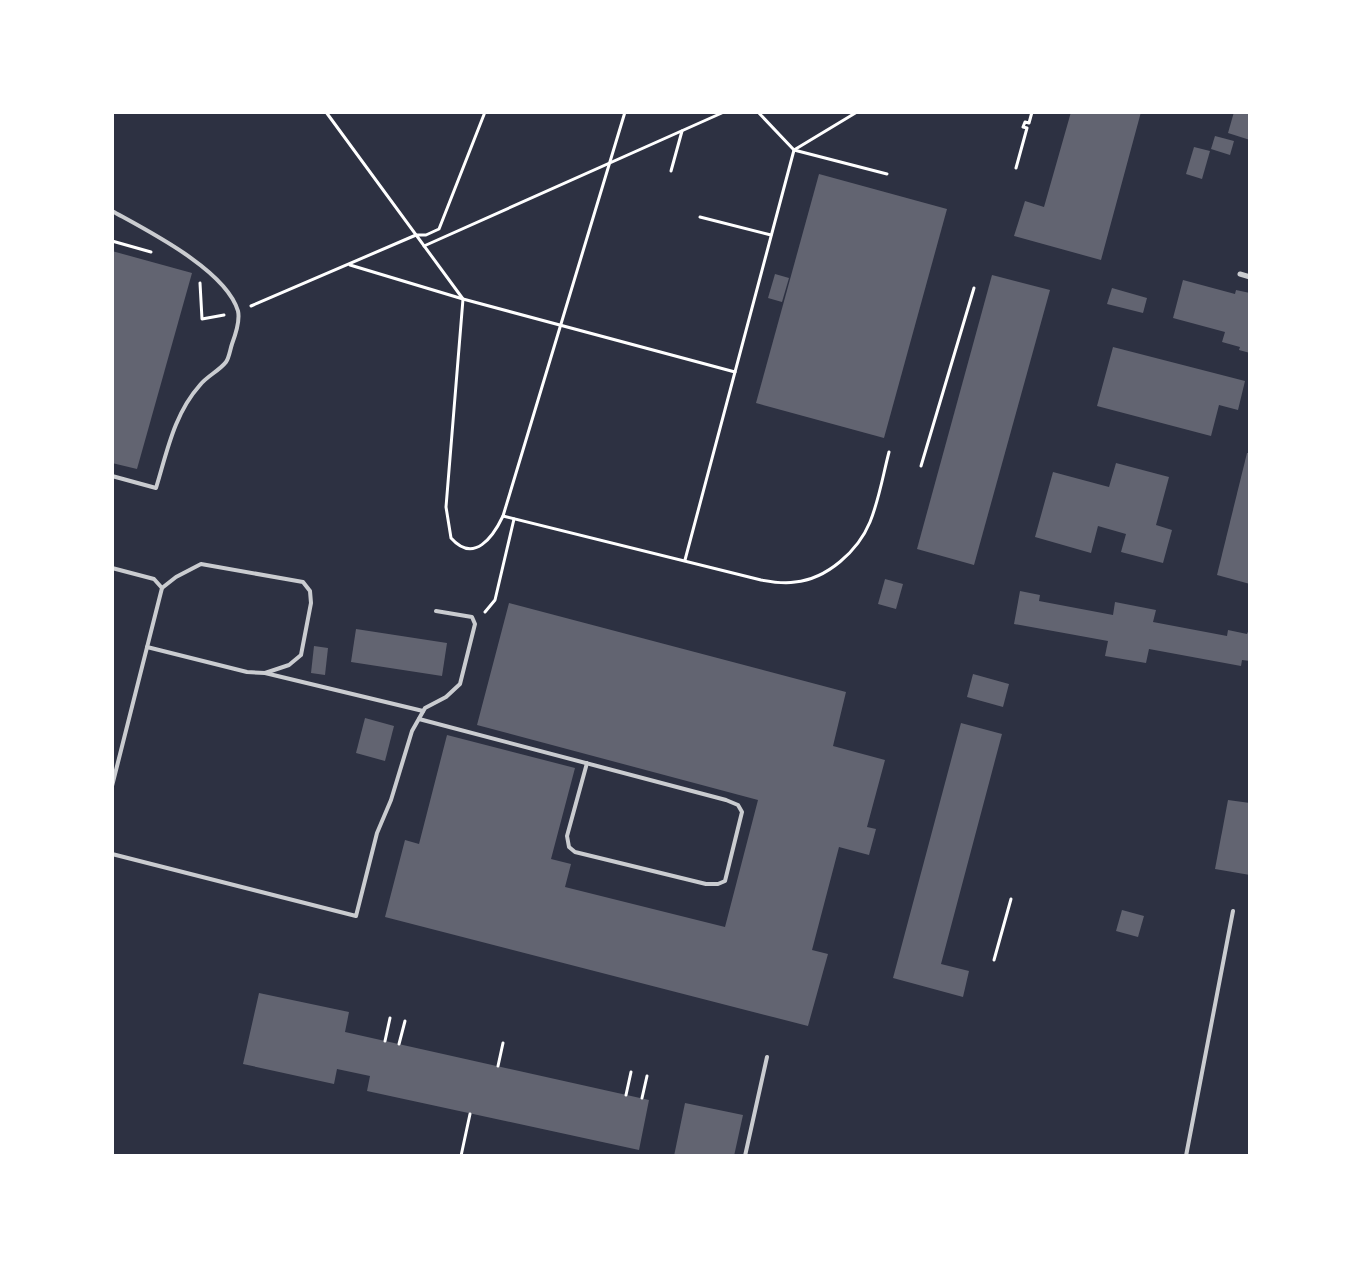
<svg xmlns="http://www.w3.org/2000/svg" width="1362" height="1268" font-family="Georgia,serif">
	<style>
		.building { fill: #626471 }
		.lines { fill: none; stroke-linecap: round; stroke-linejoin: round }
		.path { stroke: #fff; stroke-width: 3 }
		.service { stroke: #caccd0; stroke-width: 4 }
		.minor { stroke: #caccd0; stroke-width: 5 }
	</style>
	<rect width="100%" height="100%" fill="#2d3142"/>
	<!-- building -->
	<g class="building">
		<path d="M1071 112H1141L1101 260 1014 236 1025 201 1044 207Z"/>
		<path d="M1234 112H1250V140L1228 133Z"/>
		<path d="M1215 136 1234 141 1230 155 1211 149Z"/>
		<path d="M1194 147 1210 151 1202 179 1186 174Z"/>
		<path d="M819 174 947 209 884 438 756 403Z"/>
		<path d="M112 251 192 273 137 469 112 463Z"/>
		<path d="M775 274 789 278 782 302 768 298Z"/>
		<path d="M992 275 1050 290 974 565 917 549Z"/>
		<path d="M1183 280 1235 294 1236 290 1250 293V353L1239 350 1240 347 1222 342 1225 332 1173 318Z"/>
		<path d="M1112 288 1147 298 1143 313 1107 304Z"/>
		<path d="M1113 347 1245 381 1238 410 1219 405 1211 436 1097 406Z"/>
		<path d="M1247 453H1250V584L1217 575Z"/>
		<path d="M1116 463 1169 477 1156 525 1172 530 1163 563 1121 552 1126 534 1098 526 1091 553 1035 537 1053 472 1109 487Z"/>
		<path d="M885 579 903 584 896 609 878 604Z"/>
		<path d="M1020 591 1040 595 1039 601 1113 615 1115 602 1156 610 1153 622 1227 636 1228 630 1247 634 1250 627V661L1242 660 1241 666 1149 649 1146 663 1105 656 1108 641 1014 624Z"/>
		<path d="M509 603 846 692 833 746 885 760 867 827 876 829 869 855 839 847 812 950 828 954 808 1026 385 917 405 840 419 844 447 735 575 768 551 859 571 864 565 887 725 927 758 800 477 725Z"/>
		<path d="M356 629 447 643 442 676 351 662Z"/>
		<path d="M314 646 328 648 325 675 311 673Z"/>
		<path d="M973 674 1009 684 1003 707 967 697Z"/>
		<path d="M365 718 394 726 385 761 356 753Z"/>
		<path d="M961 723 1002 734 941 964 969 971 963 997 893 978Z"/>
		<path d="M1228 800 1250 803V875L1215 869Z"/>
		<path d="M1122 910 1144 916 1138 937 1116 931Z"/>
		<path d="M259 993 349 1012 345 1032 649 1100 639 1150 367 1091 370 1076 337 1069 334 1084 243 1064Z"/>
		<path d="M685 1103 743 1115 734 1156H674Z"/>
	</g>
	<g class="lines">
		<!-- path -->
		<g class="path">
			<path d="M326 112 463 299 446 507 451 538C474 564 493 537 503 516L625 112"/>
			<path d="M758 112 794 150 887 174"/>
			<path d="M1016 168 1027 128 1023 127 1025 122 1029 123 1032 112"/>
			<path d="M671 171 682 131"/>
			<path d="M700 217 771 235"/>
			<path d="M112 241 151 252"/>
			<path d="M424 246 724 112"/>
			<path d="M350 265 463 299 735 372"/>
			<path d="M200 283 202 319 224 315"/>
			<path d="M251 306 416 235H426L439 229 485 112"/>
			<path d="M921 466 974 288"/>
			<path d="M503 516 761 580C772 582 784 584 795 582 827 579 858 551 870 522 879 500 883 475 889 452"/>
			<path d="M685 560 794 150 857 112"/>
			<path d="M485 612 495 600 514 519"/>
			<path d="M994 960 1011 899"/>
			<path d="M385 1041 390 1018"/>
			<path d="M399 1044 405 1021"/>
			<path d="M498 1066 503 1043"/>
			<path d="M626 1095 631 1072"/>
			<path d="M642 1098 647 1076"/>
			<path d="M461 1156 470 1114"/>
		</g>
		<!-- service -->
		<g class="service">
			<path d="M112 211C148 231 226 270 238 311 240 320 235 336 232 344 230 350 229 358 226 362 219 371 207 376 200 385 174 414 167 452 156 488L112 476"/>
			<path d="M112 568 154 579 162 588 112 786"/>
			<path d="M147 647 247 672 265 673 289 665 301 655 311 603 310 591 303 582 201 564 176 577 162 588"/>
			<path d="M265 673 423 711"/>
			<path d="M419 719 726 800 738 805 742 812 725 881 718 884H706L575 852 569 847 567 836 587 763"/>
			<path d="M112 854 356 916 377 833 391 800 412 731 425 708 446 697 460 684 475 624 472 617 436 611"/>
			<path d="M745 1156 767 1057"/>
			<path d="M1186 1156 1233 911"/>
		</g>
		<!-- minor -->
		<path class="minor" d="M1240 274 1250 277"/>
	</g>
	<!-- border -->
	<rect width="1362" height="1268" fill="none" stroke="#ffffff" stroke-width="228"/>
</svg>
